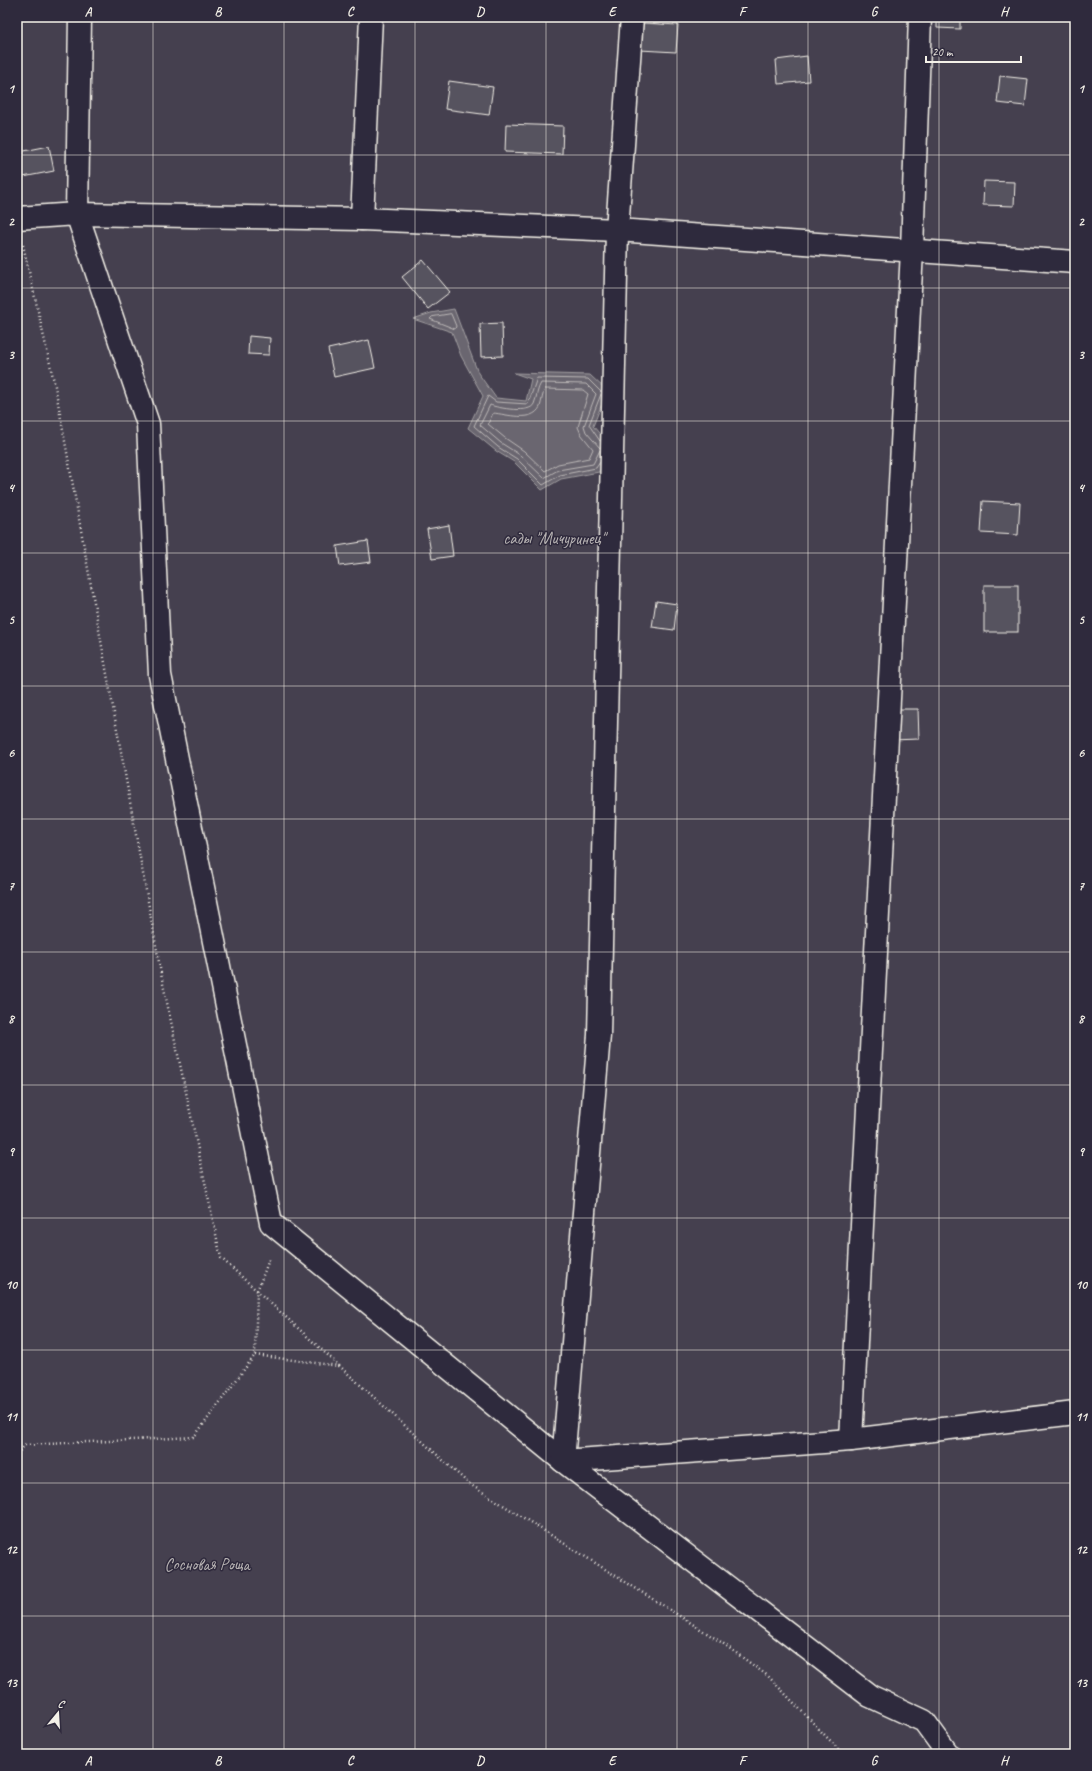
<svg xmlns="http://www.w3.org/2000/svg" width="1092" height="1771" font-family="Caveat,sans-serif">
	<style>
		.green { fill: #454050; stroke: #9c989c }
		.water { fill: #6a6670; stroke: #a19ea0 }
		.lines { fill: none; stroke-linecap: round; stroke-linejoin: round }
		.shore { stroke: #bdb9b8; stroke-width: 1 }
		.building { fill: #56525f; stroke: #f4f1e8 }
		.minor-casing { stroke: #f4f1e8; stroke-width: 25 }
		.path { stroke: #f4f1e8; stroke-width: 2.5; stroke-dasharray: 1 3; stroke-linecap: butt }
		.minor { stroke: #2f2a3d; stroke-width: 22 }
		.grid { fill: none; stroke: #f4f1e8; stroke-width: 1; stroke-opacity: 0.55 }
		.labels { text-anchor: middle; stroke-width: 3; stroke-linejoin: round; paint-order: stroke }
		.park-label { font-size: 17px; fill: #b7b3b3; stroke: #2f2a3d }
		.neatline { fill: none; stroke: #f4f1e8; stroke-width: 1.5 }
		.grid-label { font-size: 13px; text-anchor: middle; font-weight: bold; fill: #f4f1e8 }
	</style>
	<rect width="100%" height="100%" fill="#2f2a3d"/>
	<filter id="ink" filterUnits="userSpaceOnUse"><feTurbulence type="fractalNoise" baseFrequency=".025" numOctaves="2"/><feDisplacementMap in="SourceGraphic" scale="8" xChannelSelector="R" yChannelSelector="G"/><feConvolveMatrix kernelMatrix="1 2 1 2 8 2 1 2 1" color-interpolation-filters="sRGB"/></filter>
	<g filter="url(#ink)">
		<!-- green -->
		<rect class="green" x="17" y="17" width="1058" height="1737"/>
		<!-- water -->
		<path class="water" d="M454 309 478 373 496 398 526 401 531 379 514 373 590 375 607 391 593 426 611 447 599 472 561 479 542 490 514 462 496 451 468 428 483 396 461 356 452 332 413 319 431 313Z"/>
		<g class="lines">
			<!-- shore -->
			<g class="shore">
				<path d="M451 314 456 326 455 329 430 319 432 317Z"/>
				<path d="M545 389 583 390 588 394 578 427 581 434 593 449 589 458 558 464 545 471 524 451 505 438 488 424 493 413C506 414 532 423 540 407 542 401 542 395 545 389Z"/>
				<path d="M600 441 589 425 601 394"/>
				<path d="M600 450 593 464 558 470 544 478 520 455 501 443 480 425 490 405C498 408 530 414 534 404 537 397 537 389 541 383L586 384 596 394 584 426 586 432 600 448"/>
				<path d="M600 462 596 468 560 475 543 485 517 459 498 447 474 426 488 396 496 402 528 404 537 378 588 379 601 392"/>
			</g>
		</g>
		<!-- building -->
		<g class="building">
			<path d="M937 17H960V29L937 28Z"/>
			<path d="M642 23 678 25 676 52 640 50Z"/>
			<path d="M807 56 809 81 778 84 776 60Z"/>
			<path d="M1000 76 1028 79 1025 106 997 103Z"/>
			<path d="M449 81 493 87 489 115 445 109Z"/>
			<path d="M506 124 563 126 562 154 505 152Z"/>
			<path d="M49 146 54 171 23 177 19 152Z"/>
			<path d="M984 181 1015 182 1014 206 983 205Z"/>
			<path d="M423 260 450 292 428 309 402 277Z"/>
			<path d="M502 323 503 356 481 357 480 324Z"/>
			<path d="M249 336 270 338 269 355 248 354Z"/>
			<path d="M369 340 375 368 334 377 328 349Z"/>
			<path d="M983 501 1020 503 1018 535 981 533Z"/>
			<path d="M449 525 453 556 432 559 427 529Z"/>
			<path d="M368 541 371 562 340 566 337 546Z"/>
			<rect x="984" y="585" width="34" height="47"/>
			<path d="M656 601 677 604 674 630 652 627Z"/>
			<path d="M891 709H918L919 739 892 740Z"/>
		</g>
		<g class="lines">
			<!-- minor casing -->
			<g class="minor-casing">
				<g id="minor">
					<path d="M80 17 77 214 362 219 617 230 1075 262"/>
					<path d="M17 218 77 214 148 424 160 675 271 1223 563 1461 870 1696 924 1721 948 1754"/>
					<path d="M362 219 371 17"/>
					<path d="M851 1440 912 250 920 17"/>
					<path d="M563 1461 599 1035 617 230 632 17"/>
					<path d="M563 1461 851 1440 1075 1413"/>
				</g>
			</g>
			<!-- path -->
			<g class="path">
				<path d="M23 245 55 386 162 979 221 1258 468 1483 721 1642 768 1676 843 1754"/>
				<path d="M255 1355 339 1366"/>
				<path d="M17 1454 25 1445 194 1437 255 1355 257 1291 270 1257"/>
			</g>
			<!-- minor -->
			<use href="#minor" class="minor"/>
		</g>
	</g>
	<!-- grid -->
	<path class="grid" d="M153 17V1754M284 17V1754M415 17V1754M546 17V1754M677 17V1754M808 17V1754M939 17V1754M17 155H1075M17 288H1075M17 421H1075M17 553H1075M17 686H1075M17 819H1075M17 952H1075M17 1085H1075M17 1218H1075M17 1350H1075M17 1483H1075M17 1616H1075"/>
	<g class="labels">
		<!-- park labels -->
		<g class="park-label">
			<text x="554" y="544">сады "Мичуринец"</text>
			<text x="207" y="1570">Сосновая Роща</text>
		</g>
	</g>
	<!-- margin -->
	<rect width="1092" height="1771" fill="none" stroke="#2f2a3d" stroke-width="44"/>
	<!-- north arrow -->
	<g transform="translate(58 1713) rotate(18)" stroke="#2f2a3d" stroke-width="3" paint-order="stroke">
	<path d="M0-3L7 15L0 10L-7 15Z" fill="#f4f1e8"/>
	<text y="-6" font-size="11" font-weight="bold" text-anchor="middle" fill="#f4f1e8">С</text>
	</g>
	<!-- scale -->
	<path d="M926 56v6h95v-6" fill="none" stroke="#f4f1e8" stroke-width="2"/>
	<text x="932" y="56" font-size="12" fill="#f4f1e8" stroke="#2f2a3d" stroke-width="3" paint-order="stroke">20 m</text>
	<rect x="22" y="22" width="1048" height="1727" class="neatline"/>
	<g class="grid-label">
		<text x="88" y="16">A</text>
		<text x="218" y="16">B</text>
		<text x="350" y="16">C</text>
		<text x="480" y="16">D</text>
		<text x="612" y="16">E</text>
		<text x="742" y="16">F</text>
		<text x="874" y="16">G</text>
		<text x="1004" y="16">H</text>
		<text x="11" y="93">1</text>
		<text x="1081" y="93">1</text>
		<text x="11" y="226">2</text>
		<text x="1081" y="226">2</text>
		<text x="11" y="359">3</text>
		<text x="1081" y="359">3</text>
		<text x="11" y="492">4</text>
		<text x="1081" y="492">4</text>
		<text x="11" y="624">5</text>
		<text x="1081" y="624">5</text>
		<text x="11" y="757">6</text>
		<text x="1081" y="757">6</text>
		<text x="11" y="890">7</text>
		<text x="1081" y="890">7</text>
		<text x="11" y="1023">8</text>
		<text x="1081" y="1023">8</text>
		<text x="11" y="1156">9</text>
		<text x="1081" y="1156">9</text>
		<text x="11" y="1289">10</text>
		<text x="1081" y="1289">10</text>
		<text x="11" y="1421">11</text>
		<text x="1081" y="1421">11</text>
		<text x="11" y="1554">12</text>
		<text x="1081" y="1554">12</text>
		<text x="11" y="1687">13</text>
		<text x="1081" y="1687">13</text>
		<text x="88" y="1765">A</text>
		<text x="218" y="1765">B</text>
		<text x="350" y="1765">C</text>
		<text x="480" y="1765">D</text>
		<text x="612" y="1765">E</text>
		<text x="742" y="1765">F</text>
		<text x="874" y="1765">G</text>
		<text x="1004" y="1765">H</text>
	</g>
</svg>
